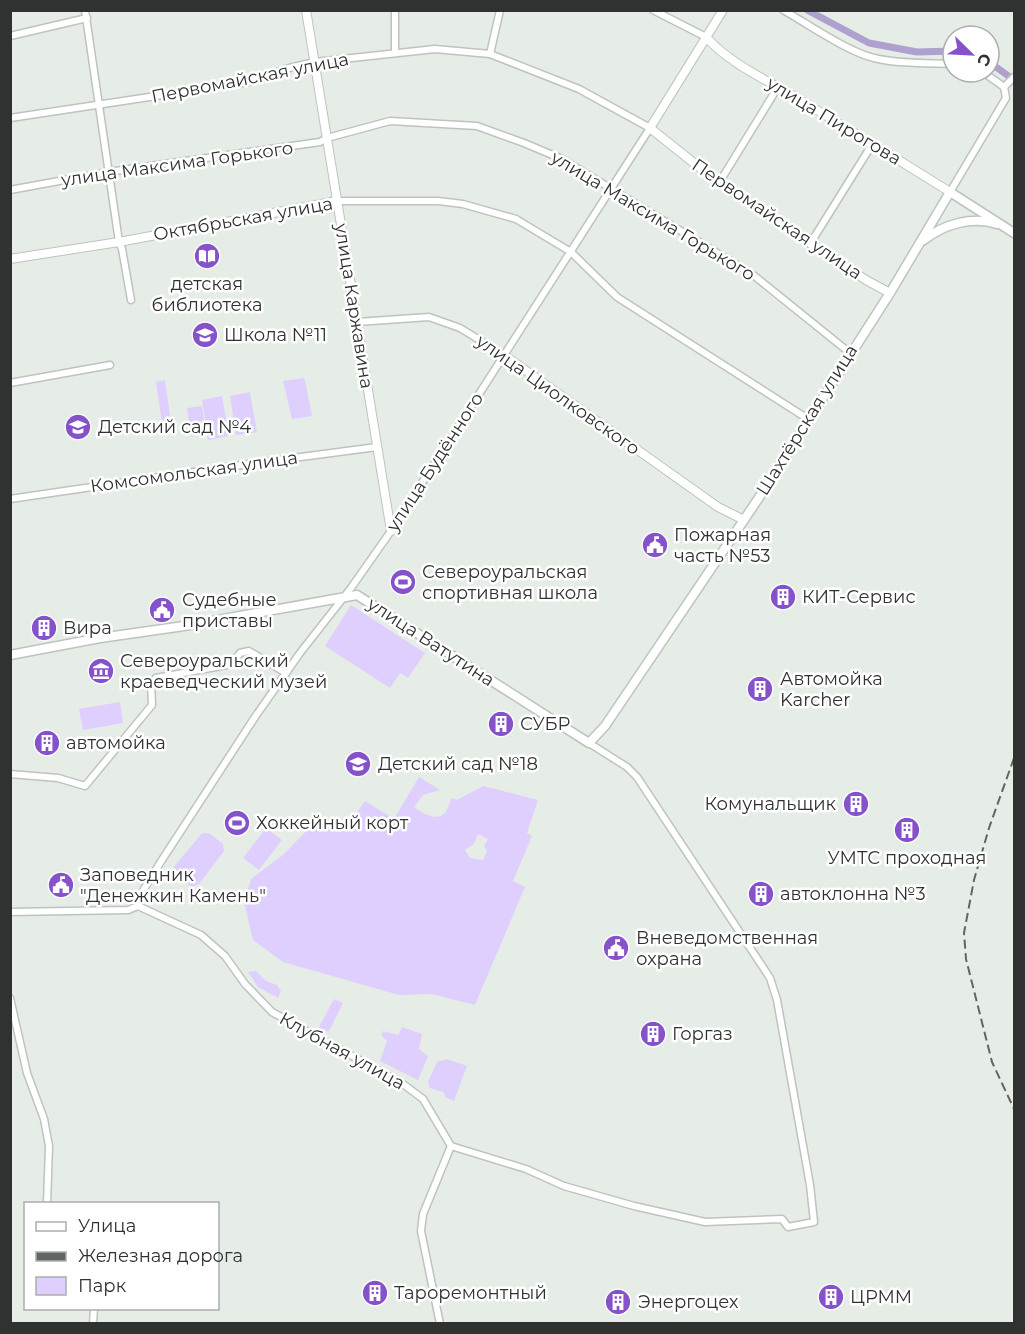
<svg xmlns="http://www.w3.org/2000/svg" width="1025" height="1334" font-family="Montserrat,sans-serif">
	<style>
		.green { fill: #dfcffe; fill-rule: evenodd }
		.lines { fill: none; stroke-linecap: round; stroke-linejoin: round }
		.canal { stroke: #b0a0cf; stroke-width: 7 }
		.minor-casing { stroke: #bdc4bf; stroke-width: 9 }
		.tertiary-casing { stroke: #bdc4bf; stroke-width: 10 }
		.secondary-casing { stroke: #bdc4bf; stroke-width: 11 }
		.minor { stroke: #fff; stroke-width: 6 }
		.tertiary { stroke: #fff; stroke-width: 8 }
		.secondary { stroke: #fff; stroke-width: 8 }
		.rail { stroke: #626663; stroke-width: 2; stroke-dasharray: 9 4.5; stroke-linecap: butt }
		.labels { text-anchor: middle; stroke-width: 5; stroke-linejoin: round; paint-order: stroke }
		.street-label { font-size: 18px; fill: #2f3230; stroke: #fff }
		.poi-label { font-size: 18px; fill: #2f3230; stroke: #fff; text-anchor: start }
	</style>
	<rect width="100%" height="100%" fill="#e6ede7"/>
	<!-- green -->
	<g class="green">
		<path d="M303 378 305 380 312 416 292 419 283 381Z"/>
		<path d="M165 380 171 422 162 423 156 382Z"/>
		<path d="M250 392 257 432 236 435 230 396Z"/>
		<path d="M222 396 229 436 208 440 202 400Z"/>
		<path d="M202 406 206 434 191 436 187 408Z"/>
		<path d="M351 605 425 653 408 678 400 673 390 688 325 646Z"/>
		<path d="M120 702 123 723 83 730 79 709Z"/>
		<path d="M419 777 440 790 423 795 414 807C432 820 446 823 451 798L457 800 483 786 538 800 527 833 532 836 513 881 525 887 475 1005 431 994 399 995 283 962 253 940 244 902 251 879 284 854 319 818 345 829 365 801 394 819ZM478 834 488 839 484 846 487 851 483 860 470 858 465 850 474 844Z"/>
		<path d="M266 828 282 840 259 870 243 858Z"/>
		<path d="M202 833H209L223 844 224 851 199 884 192 887 175 876 173 868Z"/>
		<path d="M256 971 266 981 277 985 281 991 278 998 258 987 248 972Z"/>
		<path d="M334 999 343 1003 329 1031 324 1032 319 1027Z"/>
		<path d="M402 1027 422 1034 419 1049 428 1056 418 1080 380 1061 387 1041 381 1035 383 1031 398 1035Z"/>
		<path d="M447 1059 467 1066 454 1101 445 1097 444 1092 430 1088 428 1082 437 1062Z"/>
	</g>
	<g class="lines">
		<!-- canal -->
		<g class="canal">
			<path d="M807 10 869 43 917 52 953 51"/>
			<path d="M989 62 1014 80"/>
		</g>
		<!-- minor casing -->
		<g class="minor-casing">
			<g id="minor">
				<path d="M85 10 119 242 122 249 131 300"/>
				<path d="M395 10V52"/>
				<path d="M653 10 706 37"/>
				<path d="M783 10C808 24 848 52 874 58 899 64 927 63 953 64"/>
				<path d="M10 36 87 18"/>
				<path d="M490 54 500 10"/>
				<path d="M983 72 1004 87"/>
				<path d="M1004 87 1014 77"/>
				<path d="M10 118 249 82 289 68 315 62 435 49 490 54 579 89 650 128 391 531 351 588 300 653 255 717 160 863 144 889 138 906"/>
				<path d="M719 183 778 87"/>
				<path d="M10 190 108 172 320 142 327 138 390 121 477 126 524 143 562 159 752 274 850 353"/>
				<path d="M950 192 1006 98 1004 87"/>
				<path d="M337 201H438L463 204 516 219 571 252 617 297 808 419"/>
				<path d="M810 244 873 143"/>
				<path d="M357 322 429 317 460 328 504 355"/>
				<path d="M10 383 110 365"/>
				<path d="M10 499 255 463 377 447"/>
				<path d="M10 774 58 778 85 786 152 705 151 683 156 678 232 664 240 653 249 651 286 673"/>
				<path d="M10 912 128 910 138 906 201 935 225 956 245 984 272 1012 403 1084 423 1099 451 1146 423 1214 421 1231 440 1324"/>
				<path d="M10 998 27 1073 44 1119 49 1146 47 1204"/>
				<path d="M451 1146 526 1169 564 1186 634 1206 705 1222 782 1219 788 1227 814 1222 810 1185 777 1000 770 978 637 777 627 767 589 743"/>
				<path d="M93 1324 94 1308"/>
			</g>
		</g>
		<!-- tertiary casing -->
		<g class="tertiary-casing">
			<g id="tertiary">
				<path d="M306 10 391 531"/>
				<path d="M723 10 650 128 719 183 866 280 890 293"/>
				<path d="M706 37C730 64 767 80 797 98 848 129 899 160 950 192"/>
				<path d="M10 259 119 242 337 201"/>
				<path d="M504 355 718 507 744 520"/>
			</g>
		</g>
		<!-- secondary casing -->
		<g class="secondary-casing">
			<g id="secondary">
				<path d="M924 240C944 224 972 216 997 224"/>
				<path d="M10 655 100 638 184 626 357 595 589 743 605 726 758 499 890 293 950 192 1014 233"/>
			</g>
		</g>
		<!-- minor -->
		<use href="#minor" class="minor"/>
		<!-- tertiary -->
		<use href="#tertiary" class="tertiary"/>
		<!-- secondary -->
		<use href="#secondary" class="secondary"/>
		<!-- rail -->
		<path class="rail" d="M1014 758 989 828 974 880 964 933 966 959 992 1062 1014 1109"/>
	</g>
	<!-- icons -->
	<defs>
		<g id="library-disc" transform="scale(1.35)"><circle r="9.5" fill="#8552ca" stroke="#fff"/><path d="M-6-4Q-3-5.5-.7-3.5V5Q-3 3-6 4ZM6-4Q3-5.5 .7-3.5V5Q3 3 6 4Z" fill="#fff"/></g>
		<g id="school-disc" transform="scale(1.35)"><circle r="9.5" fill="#8552ca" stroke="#fff"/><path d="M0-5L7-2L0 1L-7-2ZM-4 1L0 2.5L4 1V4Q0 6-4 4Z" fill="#fff"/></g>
		<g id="civic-disc" transform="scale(1.35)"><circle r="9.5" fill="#8552ca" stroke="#fff"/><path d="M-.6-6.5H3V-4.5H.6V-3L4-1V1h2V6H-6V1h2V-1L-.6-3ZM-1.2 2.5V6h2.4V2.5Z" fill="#fff"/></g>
		<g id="stadium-disc" transform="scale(1.35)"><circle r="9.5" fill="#8552ca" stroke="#fff"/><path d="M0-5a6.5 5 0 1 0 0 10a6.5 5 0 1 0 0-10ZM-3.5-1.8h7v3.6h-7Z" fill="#fff"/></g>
		<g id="building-disc" transform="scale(1.35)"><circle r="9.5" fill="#8552ca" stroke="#fff"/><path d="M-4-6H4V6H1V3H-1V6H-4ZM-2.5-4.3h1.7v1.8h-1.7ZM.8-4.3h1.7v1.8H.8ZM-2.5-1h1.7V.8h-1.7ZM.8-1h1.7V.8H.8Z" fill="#fff"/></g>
		<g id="museum-disc" transform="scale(1.35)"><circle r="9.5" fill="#8552ca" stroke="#fff"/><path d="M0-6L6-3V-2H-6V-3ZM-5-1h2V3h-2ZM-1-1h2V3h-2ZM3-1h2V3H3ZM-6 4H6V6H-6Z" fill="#fff"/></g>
	</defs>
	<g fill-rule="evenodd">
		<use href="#library-disc" x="207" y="256"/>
		<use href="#school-disc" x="205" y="335"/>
		<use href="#school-disc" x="78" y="427"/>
		<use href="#civic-disc" x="655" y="545"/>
		<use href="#stadium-disc" x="403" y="582"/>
		<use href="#building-disc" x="783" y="597"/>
		<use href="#civic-disc" x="162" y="610"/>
		<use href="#building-disc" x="44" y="628"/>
		<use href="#museum-disc" x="101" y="671"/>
		<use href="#building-disc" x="760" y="689"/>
		<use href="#building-disc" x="501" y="724"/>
		<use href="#building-disc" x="47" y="743"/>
		<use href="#school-disc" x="358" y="764"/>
		<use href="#building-disc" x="856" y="804"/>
		<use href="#stadium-disc" x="237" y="823"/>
		<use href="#building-disc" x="907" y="830"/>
		<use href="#civic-disc" x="61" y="885"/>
		<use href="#building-disc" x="761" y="894"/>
		<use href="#civic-disc" x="616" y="948"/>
		<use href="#building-disc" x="653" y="1034"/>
		<use href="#building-disc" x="375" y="1293"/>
		<use href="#building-disc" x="831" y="1297"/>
		<use href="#building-disc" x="618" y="1302"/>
	</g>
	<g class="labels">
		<!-- street labels -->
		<g class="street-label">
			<text transform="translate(250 78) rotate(-11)" y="6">Первомайская улица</text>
			<text transform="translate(834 121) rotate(31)" y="6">улица Пирогова</text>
			<text transform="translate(177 164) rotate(-8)" y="6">улица Максима Горького</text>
			<text transform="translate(653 216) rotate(31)" y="6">улица Максима Горького</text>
			<text transform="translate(243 219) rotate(-10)" y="6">Октябрьская улица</text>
			<text transform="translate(777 219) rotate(34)" y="6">Первомайская улица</text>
			<text transform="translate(354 306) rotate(81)" y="6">улица Каржавина</text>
			<text transform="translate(558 395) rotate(35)" y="6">улица Циолковского</text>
			<text transform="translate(807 420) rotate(-58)" y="6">Шахтёрская улица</text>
			<text transform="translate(435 462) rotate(-57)" y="6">улица Будённого</text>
			<text transform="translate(194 472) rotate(-8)" y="6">Комсомольская улица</text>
			<text transform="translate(431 642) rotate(33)" y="6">улица Ватутина</text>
			<text transform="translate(342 1051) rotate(29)" y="6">Клубная улица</text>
		</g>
		<!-- poi labels -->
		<g class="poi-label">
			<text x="207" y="290" text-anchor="middle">детская<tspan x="207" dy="21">библиотека</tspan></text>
			<text x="224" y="341">Школа №11</text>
			<text x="98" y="433">Детский сад №4</text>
			<text x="674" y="541">Пожарная<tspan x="674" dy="21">часть №53</tspan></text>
			<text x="422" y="578">Североуральская<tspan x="422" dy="21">спортивная школа</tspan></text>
			<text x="802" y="603">КИТ-Сервис</text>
			<text x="182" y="606">Судебные<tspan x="182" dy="21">приставы</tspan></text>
			<text x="63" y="634">Вира</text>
			<text x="120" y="667">Североуральский<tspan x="120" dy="21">краеведческий музей</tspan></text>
			<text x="780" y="685">Автомойка<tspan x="780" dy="21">Karcher</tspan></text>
			<text x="520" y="730">СУБР</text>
			<text x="66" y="749">автомойка</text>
			<text x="378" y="770">Детский сад №18</text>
			<text x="836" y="810" text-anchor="end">Комунальщик</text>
			<text x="256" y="829">Хоккейный корт</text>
			<text x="907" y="864" text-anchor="middle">УМТС проходная</text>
			<text x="80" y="881">Заповедник<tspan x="80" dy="21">"Денежкин Камень"</tspan></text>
			<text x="780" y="900">автоклонна №3</text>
			<text x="636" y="944">Вневедомственная<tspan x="636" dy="21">охрана</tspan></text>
			<text x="672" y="1040">Горгаз</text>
			<text x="394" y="1299">Тароремонтный</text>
			<text x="850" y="1303">ЦРММ</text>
			<text x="638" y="1308">Энергоцех</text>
		</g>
	</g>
	<!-- border -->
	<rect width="1025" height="1334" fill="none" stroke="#2f3230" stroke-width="24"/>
	<!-- legend -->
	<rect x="24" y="1202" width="195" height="108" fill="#ffffff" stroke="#acadac" stroke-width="1.5"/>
	<rect x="36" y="1222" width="30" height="9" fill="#ffffff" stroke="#acadac" stroke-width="1.5"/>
	<text x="78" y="1232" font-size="18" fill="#2f3230">Улица</text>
	<rect x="36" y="1252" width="30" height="9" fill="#626663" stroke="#acadac" stroke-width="1.5"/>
	<text x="78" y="1262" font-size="18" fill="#2f3230">Железная дорога</text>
	<rect x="36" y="1277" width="30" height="18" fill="#dfcffe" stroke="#acadac" stroke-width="1.5"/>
	<text x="78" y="1292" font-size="18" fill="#2f3230">Парк</text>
	<!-- north arrow -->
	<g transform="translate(971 54) rotate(114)"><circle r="28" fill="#ffffff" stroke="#acadac" stroke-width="1.5"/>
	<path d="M0-4.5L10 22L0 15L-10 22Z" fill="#8552ca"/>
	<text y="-9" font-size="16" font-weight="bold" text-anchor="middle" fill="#2f3230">С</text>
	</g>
</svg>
